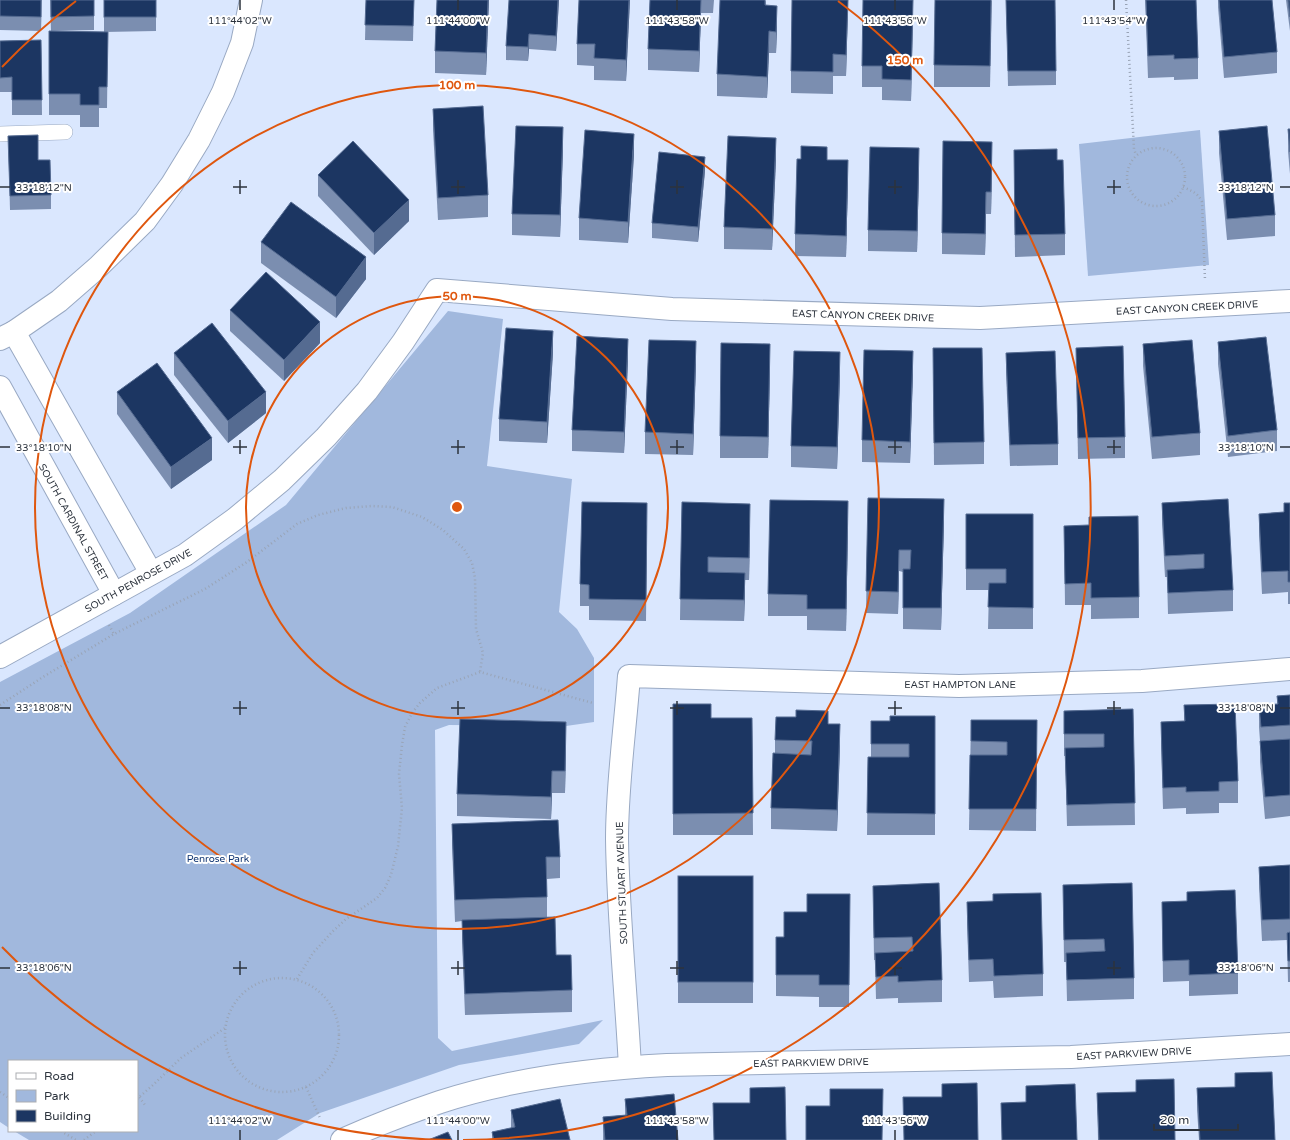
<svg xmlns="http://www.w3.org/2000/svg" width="1290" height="1140" font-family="'Varela Round',sans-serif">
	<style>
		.green { fill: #a1b8dd }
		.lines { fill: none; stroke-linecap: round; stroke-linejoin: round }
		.lane-casing { stroke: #99a9c3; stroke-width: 16 }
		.street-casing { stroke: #99a9c3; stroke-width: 24 }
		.secondary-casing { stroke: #99a9c3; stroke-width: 24 }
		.path { stroke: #99a4b6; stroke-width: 2.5; stroke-dasharray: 1 3; stroke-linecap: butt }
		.lane { stroke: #fff; stroke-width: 15 }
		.street { stroke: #fff; stroke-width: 22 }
		.secondary { stroke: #fff; stroke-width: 22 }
		.wall { fill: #7b8eb0 }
		.shaded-wall { fill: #556b91 }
		.building { fill: #1c3662; stroke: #556b91 }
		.ticks { fill: none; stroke: #2c333d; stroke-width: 1.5 }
		.ring { fill: none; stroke: #df570e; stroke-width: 2 }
		.labels { text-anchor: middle; stroke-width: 4; stroke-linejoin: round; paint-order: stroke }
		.street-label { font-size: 10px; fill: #2c333d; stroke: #fff }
		.park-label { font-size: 10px; fill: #0f3471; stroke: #fff }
		.ticks-label { font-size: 10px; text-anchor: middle; fill: #2c333d; stroke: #fff; stroke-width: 4; stroke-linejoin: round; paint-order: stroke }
		.centre { fill: #df570e; stroke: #fff; stroke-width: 2 }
		.ring-label { font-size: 12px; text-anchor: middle; font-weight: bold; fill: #df570e; stroke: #fff; stroke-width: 4; stroke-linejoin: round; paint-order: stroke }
	</style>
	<rect width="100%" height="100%" fill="#dae7fe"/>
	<!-- green -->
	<g class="green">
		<path d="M1200 130 1209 265 1088 276 1079 144Z"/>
		<path d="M448 311 503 319 487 466 572 479 559 612 577 629 594 658V722L566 726 449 725 435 730 438 1038 452 1051 603 1020 579 1044 459 1065 320 1113 277 1140H29L14 1131H137V1061H9V1128L0 1122V682L130 613 286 505Z"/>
	</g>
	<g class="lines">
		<!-- lane casing -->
		<g class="lane-casing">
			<path id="lane" d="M0 134 65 132"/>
		</g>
		<!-- street casing -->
		<g class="street-casing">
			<g id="street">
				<path d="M14 332 151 573"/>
				<path d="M0 387 114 594"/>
				<path d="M0 657 185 555 235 519 282 480 326 437 367 391 403 342 437 290 672 309 980 318 1290 301"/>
				<path d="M630 1067C626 991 618 915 617 839 617 785 625 730 629 676L959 686 1142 681 1290 669"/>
				<path d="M342 1140C374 1126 407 1113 440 1102 513 1078 591 1069 667 1065L1071 1057 1290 1044"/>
			</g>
		</g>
		<!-- secondary casing -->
		<g class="secondary-casing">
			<path id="secondary" d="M0 339 14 332 59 301 98 267 145 221 172 184 199 140 223 92 242 43 251 0"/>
		</g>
		<!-- path -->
		<g class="path">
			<path d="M1126 0 1134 149 1136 155"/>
			<circle cx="1156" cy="177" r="29"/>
			<path d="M1183 187C1192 191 1198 193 1202 202L1205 280"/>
			<path d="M109 625 114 634"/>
			<path d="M0 705 43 677 114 634 205 589 247 562 297 524 318 515 346 508 372 506 392 507 422 517 443 530 464 549 472 563 475 578 476 629 483 653 480 672"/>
			<circle cx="282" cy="1035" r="57"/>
			<path d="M297 979 313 953 332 932 346 919 377 898 385 888 391 875 398 846 402 808 399 774 402 745 405 727 412 713 420 703 437 688 480 672 593 703"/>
			<path d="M306 1087 320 1118"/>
			<path d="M0 1092 9 1098"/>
			<path d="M137 1094 145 1105"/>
			<path d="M137 1099 153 1085 181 1058 225 1028"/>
			<path d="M61 1131 76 1140"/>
			<path d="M84 1140 96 1131"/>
		</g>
		<!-- lane -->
		<use href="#lane" class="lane"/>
		<!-- street -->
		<use href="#street" class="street"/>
		<!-- secondary -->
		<use href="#secondary" class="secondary"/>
	</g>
	<!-- wall -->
	<g class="wall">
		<path d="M0 0H42L41 31 0 30Z"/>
		<path d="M50 0H94V30L51 31Z"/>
		<path d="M104 0H156V31L104 32Z"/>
		<path d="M366 0H414L413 41 365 40Z"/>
		<path d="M437 0H489L486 75 435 73V51Z"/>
		<path d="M559 0 556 51 529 49 528 61 506 60V46Z"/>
		<path d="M579 0H630L626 81 594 80V66L577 65V44Z"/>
		<path d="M650 0H714L713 13H701L699 72 648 70V49Z"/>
		<path d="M766 0V5L777 27 776 53H769L767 98 717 96V74Z"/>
		<path d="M848 0 846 76H833V94L791 93V71Z"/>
		<path d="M992 0 990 87H934V65Z"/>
		<path d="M1006 0 1056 71V85L1008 86Z"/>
		<path d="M1145 0H1196L1198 58V79L1174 80V77L1148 78Z"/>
		<path d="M1218 0H1272L1277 52V73L1224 78 1218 7Z"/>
		<path d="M1286 0H1290V31Z"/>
		<path d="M913 13 911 101 882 100V87H862V66Z"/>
		<path d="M49 31 108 32 107 108H99V127H80V115H49Z"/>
		<path d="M41 40 42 115H12V92H0V41Z"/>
		<path d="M433 109 488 195V217L438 220 433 130Z"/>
		<path d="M1288 129H1290V174L1288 151Z"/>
		<path d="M1219 131 1275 215V236L1227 240 1219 153Z"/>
		<path d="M8 136 51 195V209L10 210Z"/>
		<path d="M563 149 560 237 512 235V214Z"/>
		<path d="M1014 150 1057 160 1065 234V255L1015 257Z"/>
		<path d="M634 155 628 243 579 240V218Z"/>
		<path d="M776 159 772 250 724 249V227Z"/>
		<path d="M827 160 848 181 846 257 795 256V234Z"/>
		<path d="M992 164 991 214H986L985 255 942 254V233Z"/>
		<path d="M919 169 917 252 868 251V230Z"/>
		<path d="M705 171 698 242 652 238V223Z"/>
		<path d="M318 175 409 221 374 255 318 196Z"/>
		<path d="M261 242 366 279 336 318 261 263Z"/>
		<path d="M230 310 320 343 284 381 230 331Z"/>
		<path d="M1218 342 1277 430V451L1228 457 1218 364Z"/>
		<path d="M1143 344 1200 433V455L1152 459 1143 366Z"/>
		<path d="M933 348 984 442V464L934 465Z"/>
		<path d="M1076 348 1125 437V458L1078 459Z"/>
		<path d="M174 353 266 413 228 443 174 375Z"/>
		<path d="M553 353 547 443 499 441V419Z"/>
		<path d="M1006 353 1058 444V465L1010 466 1006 374Z"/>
		<path d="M628 360 624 453 572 451V430Z"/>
		<path d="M696 363 693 455 645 454V432Z"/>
		<path d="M770 366 768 458H720V436Z"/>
		<path d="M913 373 910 463 862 462V440Z"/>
		<path d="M840 374 837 469 791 467V446Z"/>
		<path d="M117 392 212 460 171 489 117 414Z"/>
		<path d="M868 498 944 521 941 630 903 629V572L899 571 898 614 866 613Z"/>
		<path d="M682 502 750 525 749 580H745L744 621 680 620Z"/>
		<path d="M1162 503 1233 590V611L1168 614 1167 577H1165L1162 524Z"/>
		<path d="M1284 503H1290V604H1288V592L1262 594 1259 535V514L1284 512Z"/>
		<path d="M966 514H1033V629H988L989 590H966Z"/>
		<path d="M848 523 846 631 807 630V616H768V594Z"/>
		<path d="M647 525 646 621 589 620V606H580V584Z"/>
		<path d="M1064 526 1139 597V618L1091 619V605H1065Z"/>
		<path d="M1290 695V816L1265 819 1260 762V741L1259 727V705L1277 704V696Z"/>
		<path d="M673 704 711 718H752L753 835H673Z"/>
		<path d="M1184 705 1238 781V803H1219V813L1186 814V808L1163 809 1161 743V722L1184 721Z"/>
		<path d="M1133 709 1135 825 1067 826 1065 756H1064V711Z"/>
		<path d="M935 716V835H867L868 757H871V721H890Z"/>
		<path d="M971 720H1037L1036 831 969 830Z"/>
		<path d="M828 724 840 746 837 831 771 829V808L775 753V740Z"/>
		<path d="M566 744 565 793H552L551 819 457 816V794Z"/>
		<path d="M452 824 560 857V878L547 879V917L556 955 572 990V1012L465 1015 462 941V921L455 922 452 845Z"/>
		<path d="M1290 865V982H1288L1287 940 1262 941 1259 888V867Z"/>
		<rect x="678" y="876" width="75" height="127"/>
		<path d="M939 883 942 980V1002L898 1003V998L876 999 875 960H874L873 886Z"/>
		<path d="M1063 885 1134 978V999L1067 1001 1066 962H1064Z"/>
		<path d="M1187 892 1238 973V994L1189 996V981L1163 982 1162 902 1187 901Z"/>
		<path d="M850 894 849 1007H819V997L776 996V937H784L807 912Z"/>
		<path d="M967 902 1043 974V996L994 998 993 981 969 982 967 924Z"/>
		<path d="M1235 1073 1275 1140H1199L1197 1110V1088L1235 1087Z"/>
		<path d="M1136 1080 1175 1140H1098L1097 1093 1136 1092Z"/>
		<path d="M625 1099 678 1140H603V1117L625 1115Z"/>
		<path d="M511 1110 570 1140H492V1132L511 1128Z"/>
	</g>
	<!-- shaded-wall -->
	<g class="shaded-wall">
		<path d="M488 0H489L486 75V53Z"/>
		<path d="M558 0H559L556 51V36Z"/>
		<path d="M629 0H630L626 81V60Z"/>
		<path d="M701 0V13L699 72V51Z"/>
		<path d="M848 0V9L846 76V55Z"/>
		<path d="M913 0V13L911 101V80Z"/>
		<path d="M777 6V27L776 53V32Z"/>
		<path d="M769 31V53L767 98V77Z"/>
		<path d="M529 34V49L528 61V47Z"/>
		<path d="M563 127V149L560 237V215Z"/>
		<path d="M634 134V155L628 243V222Z"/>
		<path d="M776 138V159L772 250V229Z"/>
		<path d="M992 142V164L991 214V192Z"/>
		<path d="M919 148V169L917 252V231Z"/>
		<path d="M705 157V171L698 242V227Z"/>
		<path d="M848 160V181L846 257V236Z"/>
		<path d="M986 192V214L985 255V234Z"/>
		<path d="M409 200V221L374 255V233Z"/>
		<path d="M366 257V279L336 318V297Z"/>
		<path d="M320 322V343L284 381V360Z"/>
		<path d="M553 331V353L547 443V422Z"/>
		<path d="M628 339V360L624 453V432Z"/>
		<path d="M696 341V363L693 455V434Z"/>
		<path d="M770 344V366L768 458V437Z"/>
		<path d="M913 351V373L910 463V442Z"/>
		<path d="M840 352V374L837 469V447Z"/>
		<path d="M266 392V413L228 443V421Z"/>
		<path d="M212 438V460L171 489V467Z"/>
		<path d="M944 499V521L941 630V608Z"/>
		<path d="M848 501V523L846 631V609Z"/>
		<path d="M750 504V525L749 580V558Z"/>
		<path d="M899 550V571L898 614V592Z"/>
		<path d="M745 573V594L744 621V600Z"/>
		<path d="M566 722V744L565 793V771Z"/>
		<path d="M840 724V746L837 831V810Z"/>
		<path d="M552 771V793L551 819V797Z"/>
	</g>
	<!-- building -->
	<g class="building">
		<path d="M0 0H41V17L0 16Z"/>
		<path d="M51 0H94V16L51 17Z"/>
		<rect x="104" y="0" width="52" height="17"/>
		<path d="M366 0H414L413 26 365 25Z"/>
		<path d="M437 0H488L486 53 435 51Z"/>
		<path d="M509 0H558L556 36 529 34 528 47 506 46Z"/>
		<path d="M579 0H629L626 60 594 58 595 44H577Z"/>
		<path d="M650 0H701L699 51 648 49Z"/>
		<path d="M720 0H765V5L777 6 776 32 769 31 767 77 717 74Z"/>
		<path d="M792 0H848L846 55 833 54V72L791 71Z"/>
		<path d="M863 0H913L911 80 882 79V66H862Z"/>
		<path d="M935 0H991L990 66 934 65Z"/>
		<path d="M1006 0H1055L1056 71H1008Z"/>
		<path d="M1146 0H1196L1198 58 1174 59V55L1148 56Z"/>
		<path d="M1219 0H1272L1277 52 1224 57Z"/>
		<path d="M1288 0H1290V17Z"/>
		<path d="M49 31 108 32 107 87H99V105H80V94H49Z"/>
		<path d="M41 40 42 100H12V77L0 78V41Z"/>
		<path d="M483 106 488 195 438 198 433 109Z"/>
		<path d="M516 126 563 127 560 215 512 214Z"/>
		<path d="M1267 126 1275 215 1227 219 1219 131Z"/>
		<path d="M1288 129H1290V152Z"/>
		<path d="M585 130 634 134 628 222 579 218Z"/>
		<path d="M38 135V160H50L51 195 10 196 8 136Z"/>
		<path d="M728 136 776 138 772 229 724 227Z"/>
		<path d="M353 141 409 200 374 233 318 175Z"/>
		<path d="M943 141 992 142 991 192H986L985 234 942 233Z"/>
		<path d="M801 146 827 147V160H848L846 236 795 234 797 159H801Z"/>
		<path d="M870 147 919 148 917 231 868 230Z"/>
		<path d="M1057 149V160H1063L1065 234 1015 235 1014 150Z"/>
		<path d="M659 152 705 157 698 227 652 223Z"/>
		<path d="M291 202 366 257 336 297 261 242Z"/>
		<path d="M266 272 320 322 284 360 230 310Z"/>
		<path d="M212 323 266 392 228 421 174 353Z"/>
		<path d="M506 328 553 331 547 422 499 419Z"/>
		<path d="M577 336 628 339 624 432 572 430Z"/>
		<path d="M1266 337 1277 430 1228 436 1218 342Z"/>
		<path d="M649 340 696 341 693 434 645 432Z"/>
		<path d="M1192 340 1200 433 1152 437 1143 344Z"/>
		<path d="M721 343 770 344 768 437 720 436Z"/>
		<path d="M1123 346 1125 437 1078 438 1076 348Z"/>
		<path d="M933 348H982L984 442 934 443Z"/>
		<path d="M864 350 913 351 910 442 862 440Z"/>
		<path d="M794 351 840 352 837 447 791 446Z"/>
		<path d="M1055 351 1058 444 1010 445 1006 353Z"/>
		<path d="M157 363 212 438 171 467 117 392Z"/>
		<path d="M868 498 944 499 941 608H903V569H910L911 550H899L898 592 866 591Z"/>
		<path d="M1228 499 1233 590 1168 593 1167 570 1204 568V554L1165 556 1162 503Z"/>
		<path d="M770 500 848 501 846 609H807V595L768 594Z"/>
		<path d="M582 502 647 503 646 600 589 599V585L580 584Z"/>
		<path d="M682 502 750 504 749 558 708 557V572L745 573 744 600 680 599Z"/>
		<path d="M1284 503H1290V582H1288V571L1262 572 1259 514 1284 512Z"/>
		<path d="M966 514H1033V608L988 607 989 583H1006V569H966Z"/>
		<path d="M1138 516 1139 597 1091 598V583L1065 584 1064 526 1089 525V517Z"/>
		<path d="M1290 695V725L1261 727 1259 705 1278 704 1277 696Z"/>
		<path d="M673 704H711V718H752L753 813 673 814Z"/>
		<path d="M1235 704 1238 781 1219 782V791L1186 792V787L1163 788 1161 722 1185 721 1184 705Z"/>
		<path d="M1133 709 1135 803 1067 805 1065 748 1104 747V734H1064V711Z"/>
		<path d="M796 710 828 711V724H840L837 810 771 808 773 753 811 755 812 741 775 740 776 717H796Z"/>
		<path d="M890 716H935V814L867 813 868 757H909V744H871V721H890Z"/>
		<path d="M460 719 566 722 565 771H552L551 797 457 794Z"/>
		<path d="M971 720H1037L1036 809H969L970 755H1007V742L971 741Z"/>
		<path d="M1290 739V795L1265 797 1260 741Z"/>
		<path d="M558 820 560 857H546L547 897 455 900 452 824Z"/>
		<path d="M1290 865V919L1262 920 1259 867Z"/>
		<rect x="678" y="876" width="75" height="106"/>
		<path d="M939 883 942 980 898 982V976L876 977 875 953 913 951 912 937 874 938 873 886Z"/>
		<path d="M1132 883 1134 978 1067 980 1066 953 1105 951 1104 939 1064 940 1063 885Z"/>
		<path d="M1235 890 1238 973 1189 975V960L1163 961 1162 902 1187 901V892Z"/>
		<path d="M1041 893 1043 974 994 976 993 959 969 960 967 902 993 901V894Z"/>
		<path d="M807 894H850L849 985H819V975H776V937H784V912H807Z"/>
		<path d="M555 917 556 955H571L572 990 465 994 462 920Z"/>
		<path d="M1290 932V961H1288L1287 933Z"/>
		<path d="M1272 1072 1275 1140H1200L1197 1088 1235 1087V1073Z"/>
		<path d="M1174 1079 1175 1140H1099L1097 1093 1136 1092V1080Z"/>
		<path d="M977 1083 978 1140H904L903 1097H942V1084Z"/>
		<path d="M1075 1084 1077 1140H1002L1001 1103 1026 1102V1086Z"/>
		<path d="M785 1087 786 1140H714L713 1103H750V1088Z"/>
		<path d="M830 1089H883L882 1140H806V1106H830Z"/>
		<path d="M674 1094 678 1140H605L603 1117 627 1115 625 1099Z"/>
		<path d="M560 1099 570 1140H494L492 1132 515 1127 511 1110Z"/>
		<path d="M448 1132 452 1140H428Z"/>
	</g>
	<!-- ticks -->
	<path class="ticks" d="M240 0V10M458 0V10M677 0V10M895 0V10M1114 0V10M240 180V194M458 180V194M677 180V194M895 180V194M1114 180V194M0 187H10M233 187H247M451 187H465M670 187H684M888 187H902M1107 187H1121M1280 187H1290M240 440V454M458 440V454M677 440V454M895 440V454M1114 440V454M0 447H10M233 447H247M451 447H465M670 447H684M888 447H902M1107 447H1121M1280 447H1290M240 701V715M458 701V715M677 701V715M895 701V715M1114 701V715M0 708H10M233 708H247M451 708H465M670 708H684M888 708H902M1107 708H1121M1280 708H1290M240 961V975M458 961V975M677 961V975M895 961V975M1114 961V975M0 968H10M233 968H247M451 968H465M670 968H684M888 968H902M1107 968H1121M1280 968H1290M240 1130V1140M458 1130V1140M677 1130V1140M895 1130V1140"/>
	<!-- distance rings -->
	<g class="ring">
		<circle cx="457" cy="507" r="211"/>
		<circle cx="457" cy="507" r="422"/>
		<path d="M451 1140A633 633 0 0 1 2 947M2 67A633 633 0 0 1 76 1M838 1A633 633 0 0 1 463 1140"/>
	</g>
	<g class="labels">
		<!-- street labels -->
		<g class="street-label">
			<text transform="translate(1187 307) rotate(-3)" y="4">EAST CANYON CREEK DRIVE</text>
			<text transform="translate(863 315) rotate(2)" y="4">EAST CANYON CREEK DRIVE</text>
			<text transform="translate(74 522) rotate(61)" y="4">SOUTH CARDINAL STREET</text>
			<text transform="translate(138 580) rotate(-29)" y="4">SOUTH PENROSE DRIVE</text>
			<text x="960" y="688">EAST HAMPTON LANE</text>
			<text transform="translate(621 883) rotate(-92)" y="4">SOUTH STUART AVENUE</text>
			<text transform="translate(1134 1053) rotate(-3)" y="4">EAST PARKVIEW DRIVE</text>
			<text transform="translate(811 1062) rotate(-1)" y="4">EAST PARKVIEW DRIVE</text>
		</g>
		<!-- park labels -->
		<g class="park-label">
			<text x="218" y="862">Penrose Park</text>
		</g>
	</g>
	<g class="ticks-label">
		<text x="240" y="24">111°44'02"W</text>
		<text x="458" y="24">111°44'00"W</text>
		<text x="677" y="24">111°43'58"W</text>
		<text x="895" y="24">111°43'56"W</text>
		<text x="1114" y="24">111°43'54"W</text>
		<text x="44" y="191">33°18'12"N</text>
		<text x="1246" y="191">33°18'12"N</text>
		<text x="44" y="451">33°18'10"N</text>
		<text x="1246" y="451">33°18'10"N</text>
		<text x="44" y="711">33°18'08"N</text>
		<text x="1246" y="711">33°18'08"N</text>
		<text x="44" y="971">33°18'06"N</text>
		<text x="1246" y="971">33°18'06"N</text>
		<text x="240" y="1124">111°44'02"W</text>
		<text x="458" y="1124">111°44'00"W</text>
		<text x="677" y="1124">111°43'58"W</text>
		<text x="895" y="1124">111°43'56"W</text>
	</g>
	<circle cx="457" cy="507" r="6" class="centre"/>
	<g class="ring-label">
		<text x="905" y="64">150 m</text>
		<text x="457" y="89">100 m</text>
		<text x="457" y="300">50 m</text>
	</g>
	<!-- legend -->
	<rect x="8" y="1060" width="130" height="72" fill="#ffffff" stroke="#abadb1"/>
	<rect x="16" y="1073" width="20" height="6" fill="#ffffff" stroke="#abadb1"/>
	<text x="44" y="1080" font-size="12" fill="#2c333d">Road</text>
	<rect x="16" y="1090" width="20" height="12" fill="#a1b8dd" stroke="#abadb1"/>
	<text x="44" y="1100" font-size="12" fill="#2c333d">Park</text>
	<rect x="16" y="1110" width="20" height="12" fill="#1c3662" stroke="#abadb1"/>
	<text x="44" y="1120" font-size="12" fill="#2c333d">Building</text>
	<!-- scale -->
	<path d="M1154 1124v6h84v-6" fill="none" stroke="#2c333d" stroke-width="2"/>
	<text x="1160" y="1124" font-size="12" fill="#2c333d" stroke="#ffffff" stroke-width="3" paint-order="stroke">20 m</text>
</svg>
